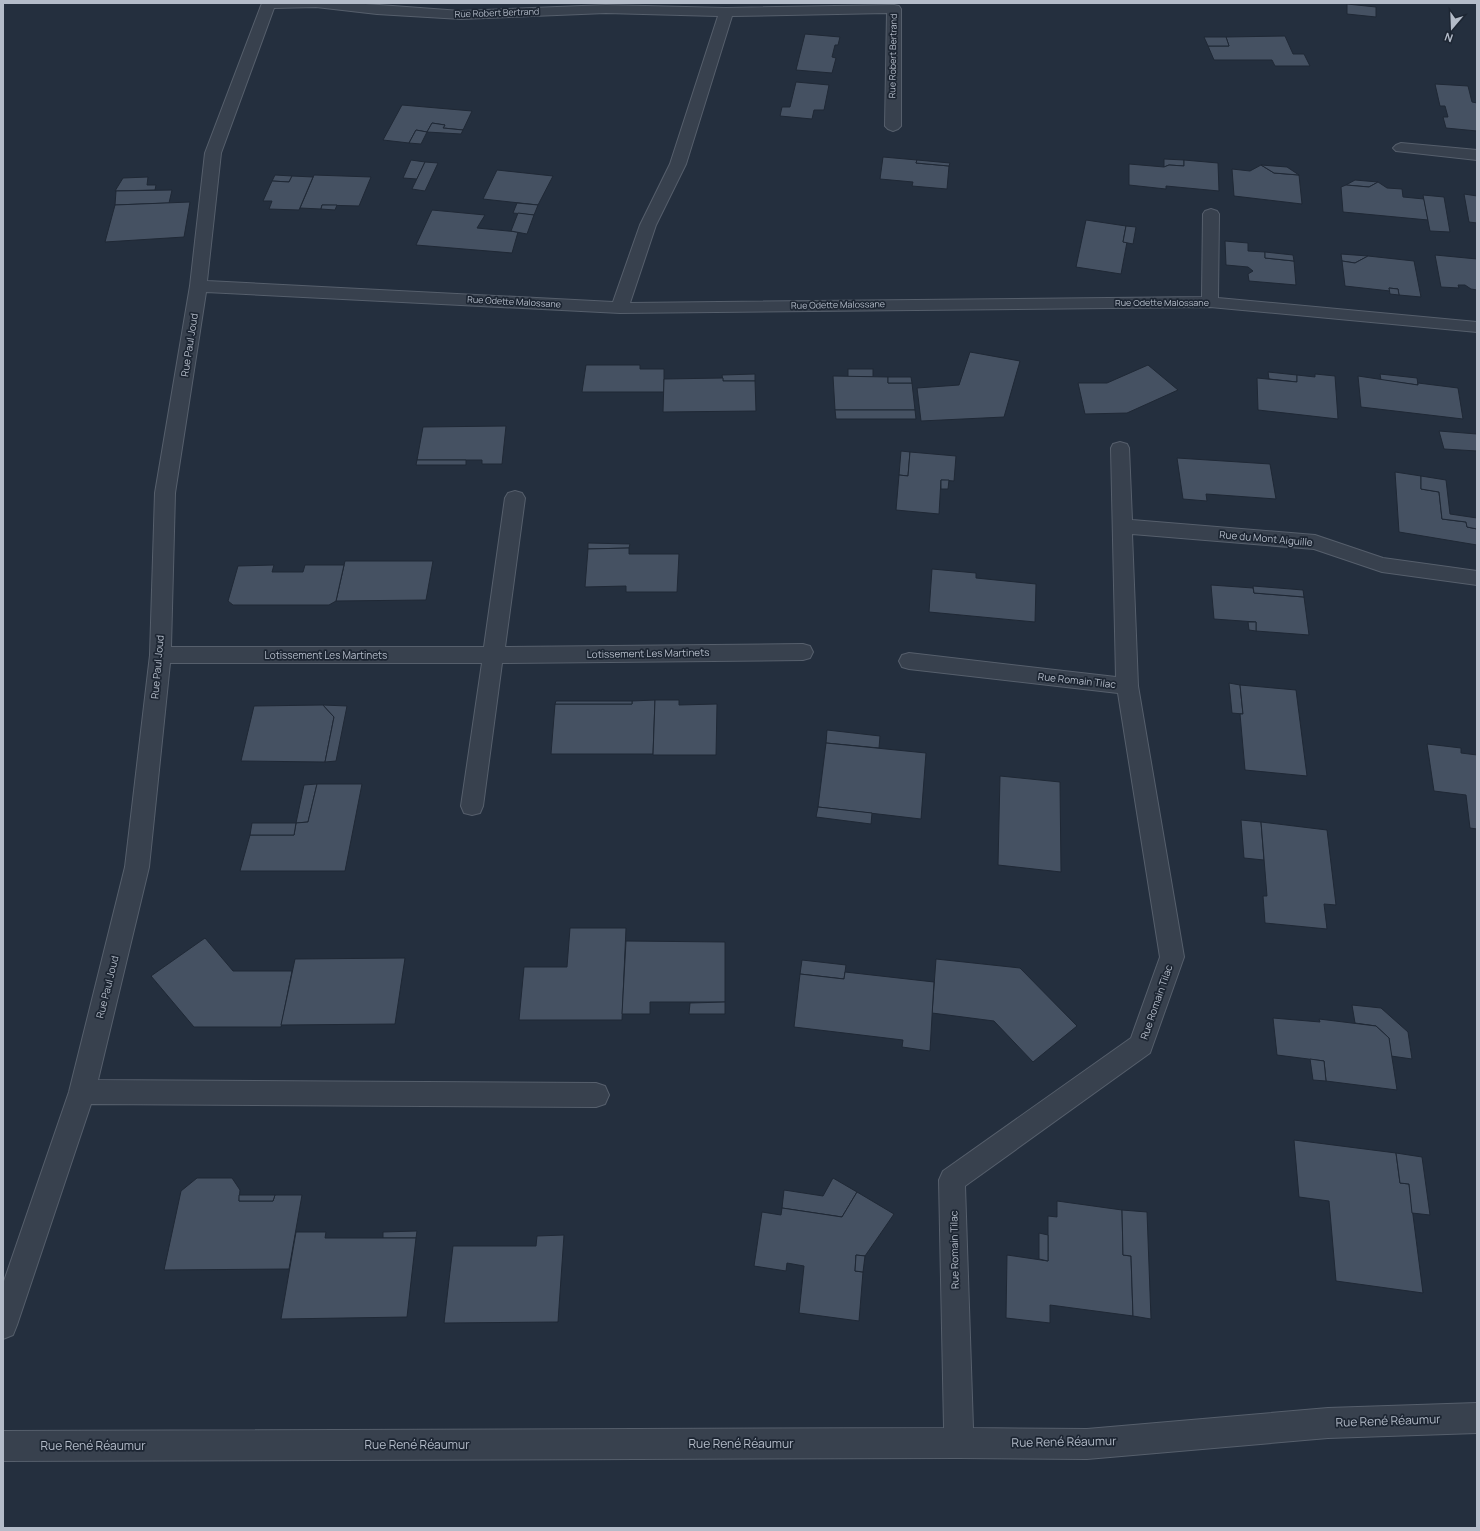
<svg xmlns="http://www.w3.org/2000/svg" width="1480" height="1531" font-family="Manrope,sans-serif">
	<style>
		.building { fill: #455162; stroke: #1f2835 }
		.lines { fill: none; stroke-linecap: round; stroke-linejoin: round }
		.street-casing { stroke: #565f6c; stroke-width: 2 }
		.street { fill: #38414e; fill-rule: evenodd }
		.labels { text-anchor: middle; stroke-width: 3.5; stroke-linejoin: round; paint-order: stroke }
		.far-street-label { font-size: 9px; fill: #b4bcc9; stroke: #1d2633 }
		.street-label { font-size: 10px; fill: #b4bcc9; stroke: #1d2633 }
		.near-street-label { font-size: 12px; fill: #b4bcc9; stroke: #1d2633 }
	</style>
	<rect width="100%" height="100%" fill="#242f3e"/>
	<!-- building -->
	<g class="building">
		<path d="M1347 4 1376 7V17L1347 14Z"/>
		<path d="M805 34 840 37 838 45H835L832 57 836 58 832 73 796 70Z"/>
		<path d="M1285 36 1293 54H1304L1310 66H1275L1272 60H1214L1208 46H1229L1226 37Z"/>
		<path d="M1204 37H1226L1229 46H1208Z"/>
		<path d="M796 82 829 85 824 110H814L812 119 780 116 782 107H790Z"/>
		<path d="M1435 84 1468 86 1472 102 1477 103V131L1446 128 1443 117H1448L1445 106H1440Z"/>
		<path d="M402 105 472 111 463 130 443 128 445 125 432 123 427 132 416 130 409 143 383 140Z"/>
		<path d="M432 123 445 125 443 128 463 130 461 134 427 132Z"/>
		<path d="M416 130 427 132 421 144 409 143Z"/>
		<path d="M883 157 917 160 916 163 949 166 947 189 912 186 913 182 880 179Z"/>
		<path d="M1164 159 1184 160V166L1169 165 1164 167Z"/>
		<path d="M411 160 425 162 417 179 403 178Z"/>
		<path d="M917 160 950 163 949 166 916 163Z"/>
		<path d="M1184 160 1218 163 1219 191 1166 186V189L1129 185V164L1164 167 1169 165 1184 166Z"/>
		<path d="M425 162 438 163 425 191 412 189Z"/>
		<path d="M1261 165 1274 173 1299 175 1302 204 1234 196 1232 169 1250 171Z"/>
		<path d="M1261 165 1287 167 1299 175 1274 173Z"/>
		<path d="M497 170 553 176 538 205 483 199Z"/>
		<path d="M275 175 292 176 289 182 272 181Z"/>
		<path d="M314 175 371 177 359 206 322 205 321 209 300 208Z"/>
		<path d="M292 176 313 177 299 210 269 209 272 201H263L272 181 289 182Z"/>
		<path d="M148 177 147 185H156L155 190 115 191 123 178Z"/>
		<path d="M1355 180 1378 182 1369 187 1346 185Z"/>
		<path d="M1378 182 1387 188 1402 189 1403 197 1424 199 1428 220 1343 212 1341 187 1346 185 1369 187Z"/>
		<path d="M172 190 169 203 115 205 116 191Z"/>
		<path d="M1464 194 1477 196V223L1469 222Z"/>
		<path d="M1423 195 1444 197 1450 232 1430 231Z"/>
		<path d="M190 202 184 237 105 242 115 205Z"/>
		<path d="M517 203 538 205 534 215 513 213Z"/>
		<path d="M322 205H337L335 210 321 209Z"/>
		<path d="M432 210 485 215 477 228 518 232 512 253 416 245Z"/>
		<path d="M518 213 534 215 527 234 511 231Z"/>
		<path d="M1086 220 1126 226 1123 242H1127L1121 274 1076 267Z"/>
		<path d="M1126 226 1136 227 1133 244 1123 242Z"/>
		<path d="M1225 241 1248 243V251L1265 252V258L1294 261 1296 285 1249 281 1248 274 1253 271 1248 267 1226 265Z"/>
		<path d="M1265 252 1293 255 1294 261 1265 258Z"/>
		<path d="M1341 254 1368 256 1355 263 1342 261Z"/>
		<path d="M1435 255 1477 259V290L1471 289 1465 285H1458L1459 288 1441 287Z"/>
		<path d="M1368 256 1414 261 1421 297 1399 295 1398 289 1389 288 1390 291 1345 286 1342 261 1355 263Z"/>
		<path d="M1389 288 1398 289 1399 295 1390 294Z"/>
		<path d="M970 352 1020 361 1004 417 921 421 917 388 959 385Z"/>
		<path d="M586 365H640V369H664V392H582Z"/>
		<path d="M1148 365 1178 390 1127 413 1085 414 1078 383H1107Z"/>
		<rect x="848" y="369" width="25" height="8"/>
		<path d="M1268 372 1297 375V382L1269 379Z"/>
		<path d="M755 374V381H723L722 375Z"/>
		<path d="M1315 374 1335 376 1338 419 1258 410 1257 378 1297 382V375L1315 377Z"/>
		<path d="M1380 374 1417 378 1418 385 1381 380Z"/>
		<path d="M833 376 888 377V383H912L915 410H835Z"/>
		<path d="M1358 376 1418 385V383L1458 388 1463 419 1361 407Z"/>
		<path d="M888 377H911L912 383H888Z"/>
		<path d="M723 378V381H755L756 411 663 412 664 379Z"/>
		<path d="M835 410H915L916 419H836Z"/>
		<path d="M506 426 502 464H482V460H417L423 427Z"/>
		<path d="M1439 431 1477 434V451L1444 449Z"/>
		<path d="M901 451 910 452 908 476 899 475Z"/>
		<path d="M910 452 956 456 954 481 941 480 939 514 896 510 899 475 908 476Z"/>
		<path d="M1177 458 1270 464 1276 499 1206 494 1207 501 1183 499Z"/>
		<path d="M417 460H466V465H416Z"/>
		<path d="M1395 472 1421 476V489L1439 492 1442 519 1466 522 1467 527 1477 529V545L1399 532Z"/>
		<path d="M1421 476 1446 480 1450 514 1477 518V529L1467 527 1466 522 1442 519 1439 492 1421 489Z"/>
		<path d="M941 480H949L948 489H941Z"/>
		<path d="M588 543 630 544 629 548 588 549Z"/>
		<path d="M629 548V554H679L677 592H626V586L585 587 588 549Z"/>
		<path d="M345 561H433L426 600 336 601Z"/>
		<path d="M274 565 272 572H303L305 565H344L336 601 329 605H233L228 601 238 566Z"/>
		<path d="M932 569 976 573V578L1036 584 1035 622 929 612Z"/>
		<path d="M1211 585 1253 588 1254 593 1304 597 1309 635 1256 631V622L1214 619Z"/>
		<path d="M1253 586 1303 590 1304 597 1254 593Z"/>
		<path d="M1248 622H1256V631L1249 630Z"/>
		<path d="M1229 683 1240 685 1243 714 1232 713Z"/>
		<path d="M1240 685 1296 690 1307 776 1245 770 1240 714H1243Z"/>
		<path d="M655 700 653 754H551L555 704H632V701Z"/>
		<path d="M655 700H679V705L717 704 716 755H653Z"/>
		<path d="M556 701H632V704H555Z"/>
		<path d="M323 705 334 717 325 762 241 761 254 706Z"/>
		<path d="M323 705 347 706 336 761 325 762 334 717Z"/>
		<path d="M827 730 880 736 879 748 826 743Z"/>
		<path d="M826 743 926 753 921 819 818 807Z"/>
		<path d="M1427 744 1461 748V753L1477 755V829L1470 828 1466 795 1434 791Z"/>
		<path d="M1000 776 1060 782 1061 872 998 865Z"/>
		<path d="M317 784 308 822 296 823 304 785Z"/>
		<path d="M317 784H362L345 871H240L250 835H294L296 823 308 822Z"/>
		<path d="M818 807 872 813 871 824 816 817Z"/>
		<path d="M1241 820 1261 822 1264 860 1244 858Z"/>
		<path d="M1261 822 1327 830 1336 905 1324 904 1327 929 1265 923 1263 896H1267Z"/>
		<path d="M252 823H296L294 835H250Z"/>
		<path d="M570 928H626L622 1020H519L524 967H567Z"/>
		<path d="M205 938 233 971H292L281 1027H194L151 976Z"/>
		<path d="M626 941 725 942V1002H650V1014H622Z"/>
		<path d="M405 958 395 1024 281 1025 295 959Z"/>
		<path d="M936 959 1020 968 1077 1026 1033 1062 994 1021 932 1013Z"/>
		<path d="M802 960 846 965 844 979 800 974Z"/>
		<path d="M845 972 934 982 930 1051 902 1047 903 1040 794 1027 800 974 844 979Z"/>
		<path d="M725 1002V1014H689L690 1003Z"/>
		<path d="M1352 1005 1381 1008 1408 1032 1412 1059 1391 1056 1389 1038 1376 1026 1355 1023Z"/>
		<path d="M1273 1018 1320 1022 1319 1019 1376 1026 1389 1038 1397 1090 1326 1081 1324 1061 1277 1055Z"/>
		<path d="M1310 1059 1324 1061 1326 1081 1313 1080Z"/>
		<path d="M1294 1140 1396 1153 1400 1183 1409 1184 1423 1293 1336 1281 1329 1201 1299 1197Z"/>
		<path d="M1396 1153 1422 1157 1430 1215 1412 1213 1409 1184 1400 1183Z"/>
		<path d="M197 1178H232L240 1190 239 1201H273L275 1195H302L289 1269 164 1270 181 1191Z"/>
		<path d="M833 1178 857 1192 842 1217 782 1208 784 1190 823 1196Z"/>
		<path d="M857 1192 894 1214 865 1256 856 1255 855 1271 863 1272 859 1321 799 1313 804 1266 787 1263 786 1271 754 1266 762 1212 781 1215 782 1208 842 1217Z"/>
		<path d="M239 1195H275L273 1201H239Z"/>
		<path d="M1057 1201 1122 1210 1123 1255 1131 1256 1133 1316 1050 1305V1323L1006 1318 1007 1255 1048 1261V1216L1057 1217Z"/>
		<path d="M1122 1210 1147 1212 1151 1319 1133 1316 1131 1256 1123 1255Z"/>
		<path d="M417 1231 416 1238H383V1232Z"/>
		<path d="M296 1232H326L325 1238H416L407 1317 281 1319Z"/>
		<path d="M1039 1233 1048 1235V1261L1039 1259Z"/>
		<path d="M564 1235 558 1322 444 1323 453 1246H536L537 1236Z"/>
		<path d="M856 1255 865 1256 863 1272 855 1271Z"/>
	</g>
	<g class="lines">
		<!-- street casing -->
		<g class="street-casing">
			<g id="street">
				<path d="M262 3H352L461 11 606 5 726 8 894 5 899 6 901 9V126L898 129 893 131 888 129 885 126 887 13 732 16 686 164 656 225 630 303 1202 297 1203 214 1205 211 1211 209 1217 211 1219 214 1218 298 1477 322V332L1210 307 620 313 206 292 175 493 171 647H484L505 498 508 493 515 491 522 493 525 498 505 647 803 644 810 646 813 652 810 658 803 660 502 663 483 806 480 813 472 815 464 813 461 806 482 663H170L149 867 98 1080 596 1083 605 1086 609 1095 605 1104 596 1107 91 1104 17 1325 13 1335 3 1339V1284L69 1092 125 867 150 655 155 493 190 286 205 153ZM316 7 377 14 461 19 606 13 718 16 670 164 640 225 613 302 207 281 221 153 274 8Z"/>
				<path d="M1401 143 1477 150V160L1396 151 1393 148 1396 145Z"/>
				<path d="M1120 442 1127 444 1129 448 1132 520 1315 535 1383 558 1477 571V585L1382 572 1314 549 1132 534 1138 686 1184 957 1150 1053 965 1186 973 1428 1087 1429 1328 1408 1477 1403V1433L1328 1438 1087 1459 959 1458 3 1461V1431L944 1428 939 1180 943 1171 1131 1038 1160 957 1118 693 909 669 902 667 899 661 902 655 909 653 1116 677 1111 448 1113 444Z"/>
			</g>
		</g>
		<!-- street -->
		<use href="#street" class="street"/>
	</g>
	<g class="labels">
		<!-- far-street labels -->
		<g class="far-street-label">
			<text transform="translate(497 13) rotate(-2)" y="3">Rue Robert Bertrand</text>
			<text transform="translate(893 56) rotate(-89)" y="3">Rue Robert Bertrand</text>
			<text transform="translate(514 302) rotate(3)" y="3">Rue Odette Malossane</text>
			<text x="1162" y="306">Rue Odette Malossane</text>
			<text transform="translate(838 305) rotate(-1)" y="3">Rue Odette Malossane</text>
		</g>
		<!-- street labels -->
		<g class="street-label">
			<text transform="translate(189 345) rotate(-81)" y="4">Rue Paul Joud</text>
			<text transform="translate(1266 538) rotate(5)" y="4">Rue du Mont Aiguille</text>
			<text transform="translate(648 653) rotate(-1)" y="4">Lotissement Les Martinets</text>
			<text x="326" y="659">Lotissement Les Martinets</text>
			<text transform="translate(157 667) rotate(-85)" y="4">Rue Paul Joud</text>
			<text transform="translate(1077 680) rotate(6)" y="4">Rue Romain Tilac</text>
			<text transform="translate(107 987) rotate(-76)" y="4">Rue Paul Joud</text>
			<text transform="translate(1156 1002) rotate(-71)" y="4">Rue Romain Tilac</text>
			<text transform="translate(954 1250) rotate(-91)" y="4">Rue Romain Tilac</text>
		</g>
		<!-- near-street labels -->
		<g class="near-street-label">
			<text transform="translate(1388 1421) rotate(-2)" y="4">Rue René Réaumur</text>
			<text transform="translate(1064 1442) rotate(-1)" y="4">Rue René Réaumur</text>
			<text x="741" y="1448">Rue René Réaumur</text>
			<text x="417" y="1449">Rue René Réaumur</text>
			<text x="93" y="1450">Rue René Réaumur</text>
		</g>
	</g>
	<!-- border -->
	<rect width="1480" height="1531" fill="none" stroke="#b4bcc9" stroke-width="8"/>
	<!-- north arrow -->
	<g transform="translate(1452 28) rotate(199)" stroke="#1d2633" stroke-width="3" paint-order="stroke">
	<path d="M0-3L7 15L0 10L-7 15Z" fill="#b4bcc9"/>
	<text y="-6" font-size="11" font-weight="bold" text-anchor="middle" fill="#b4bcc9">N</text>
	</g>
</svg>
